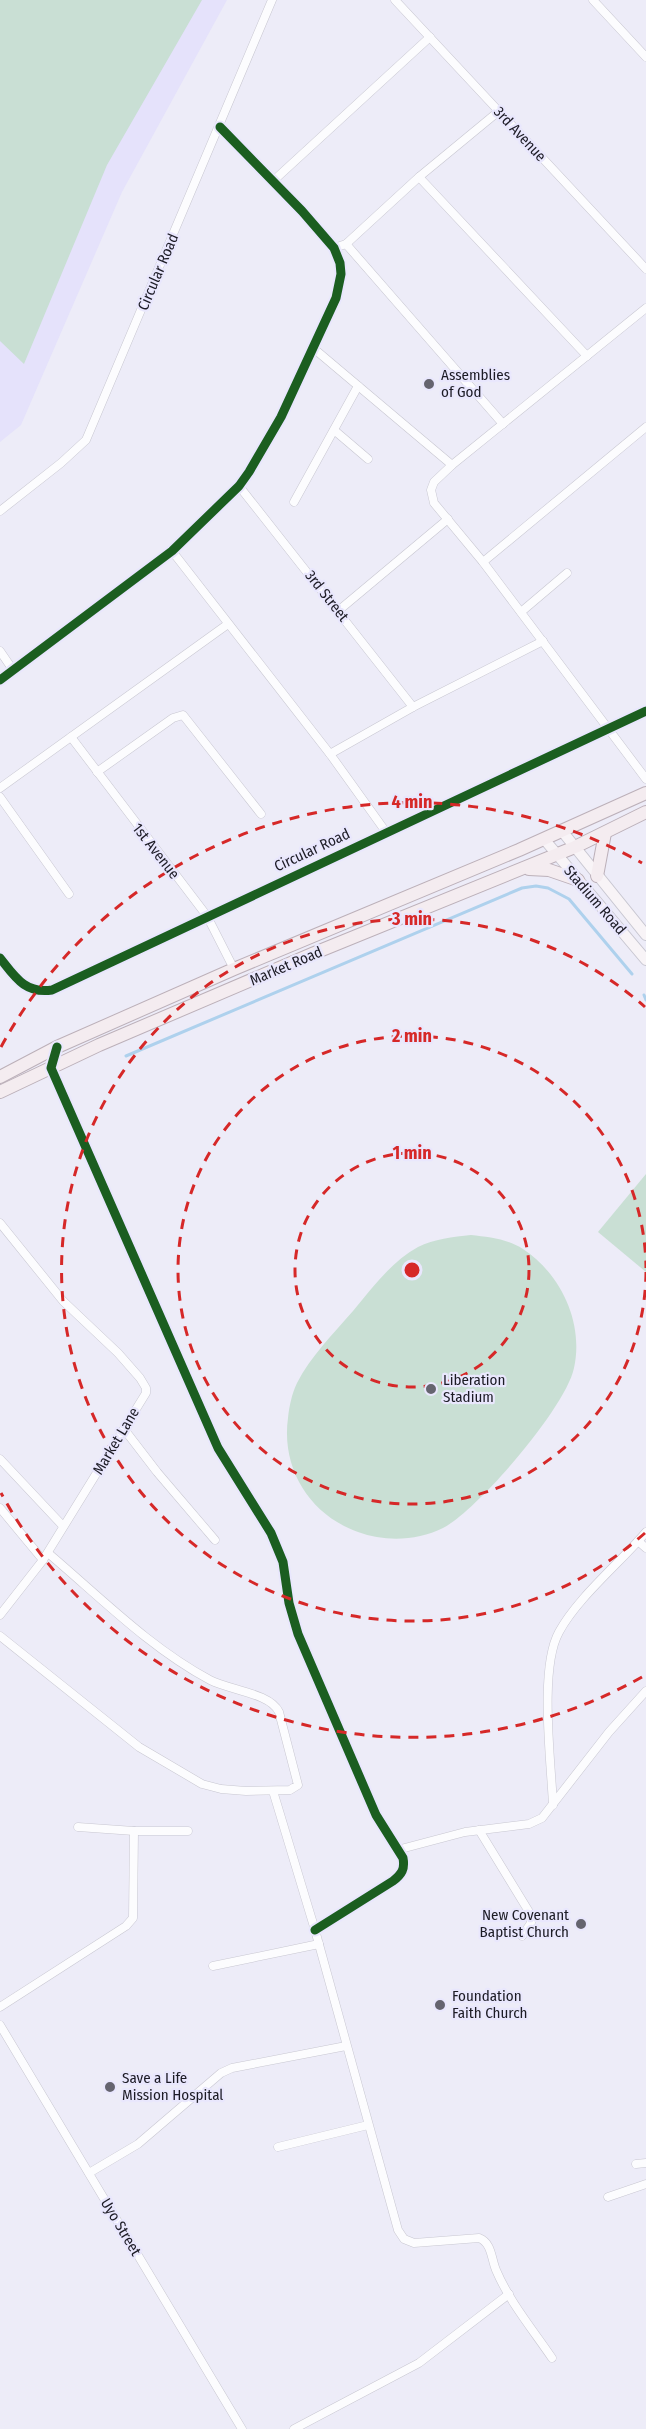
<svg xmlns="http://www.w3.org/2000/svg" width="646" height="2429" font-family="'Fira Sans Condensed',sans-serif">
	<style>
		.built { fill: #e5e2fb }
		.green { fill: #c9dfd4 }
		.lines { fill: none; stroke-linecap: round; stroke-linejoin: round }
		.stream { stroke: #aed1ed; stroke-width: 3 }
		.minor-casing { stroke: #c8c7d1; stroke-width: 9 }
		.secondary-casing { stroke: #c8c7d1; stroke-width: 12 }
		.primary-casing { stroke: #bcb0b9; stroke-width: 14 }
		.minor { stroke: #fcfcfe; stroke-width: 8 }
		.secondary { stroke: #f8f4f7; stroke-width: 10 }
		.primary { stroke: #f4ecf0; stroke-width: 12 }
		.cycleway-casing { stroke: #e9e7fd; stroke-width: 13 }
		.cycleway { stroke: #1b5e20; stroke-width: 9 }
		.ring { fill: none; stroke: #d62828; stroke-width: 3; stroke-dasharray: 10 8 }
		.poi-dot { fill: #65646f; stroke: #e9e7fd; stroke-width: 2 }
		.labels { text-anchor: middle; stroke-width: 4.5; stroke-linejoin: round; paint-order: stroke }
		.street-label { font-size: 15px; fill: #1c1b25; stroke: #e9e7fd }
		.poi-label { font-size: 15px; fill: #1c1b25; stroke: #e9e7fd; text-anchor: start }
		.centre { fill: #d62828; stroke: #e9e7fd; stroke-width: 3 }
		.ring-label { font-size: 18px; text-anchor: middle; font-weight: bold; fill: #d62828; stroke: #e9e7fd; stroke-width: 4.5; stroke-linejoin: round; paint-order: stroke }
	</style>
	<rect width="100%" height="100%" fill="#edecf8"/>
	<!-- built -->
	<path class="built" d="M0 0H227L122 192 21 425 0 442Z"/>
	<!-- green -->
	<g class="green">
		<path d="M0 0H202L107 165 24 364 0 341Z"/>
		<path d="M646 1174V1272L598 1232Z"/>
		<path d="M471 1235C489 1237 508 1239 523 1249 561 1274 584 1323 574 1368 566 1407 478 1510 443 1528 417 1541 385 1542 358 1532 310 1515 281 1469 288 1418 289 1407 292 1393 297 1383 311 1356 333 1334 353 1311 372 1288 391 1262 418 1247 434 1239 453 1237 471 1235Z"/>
	</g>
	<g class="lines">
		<!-- stream -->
		<g class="stream">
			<path d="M644 995 646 1000"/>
			<path d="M126 1056 522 888 536 886 548 888 569 899 632 974"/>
		</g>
		<!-- minor casing -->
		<g class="minor-casing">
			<g id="minor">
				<path d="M395 0 646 269"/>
				<path d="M593 0 646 57"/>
				<path d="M419 177 587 356"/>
				<path d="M272 182 430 37"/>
				<path d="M346 244 503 424"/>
				<path d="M334 248 346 244 419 177 499 111"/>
				<path d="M646 308 452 465 434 482 431 490 434 503 483 562 646 779"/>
				<path d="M312 347 452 465"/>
				<path d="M334 430 368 459"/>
				<path d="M239 486 413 707"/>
				<path d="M294 502 358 386"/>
				<path d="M0 511 61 463 86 440 272 0"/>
				<path d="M172 551 330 754 386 832"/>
				<path d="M483 562 646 427"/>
				<path d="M338 611 448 519"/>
				<path d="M521 612 567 573"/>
				<path d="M0 651 13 670"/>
				<path d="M0 680 172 551 239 486 249 472 281 417 336 298 341 274 340 263 334 248 302 211 220 127"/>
				<path d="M71 737 207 916 234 969"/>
				<path d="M330 754 413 707 543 641"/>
				<path d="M97 772 173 718 183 715 261 814"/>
				<path d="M0 788 228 624"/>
				<path d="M0 797 69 894"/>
				<path d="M0 958C15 977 25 994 52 990L646 711"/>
				<path d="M57 1048 51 1068 218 1448 271 1533 283 1562 289 1603 298 1634 376 1815 403 1858C405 1869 402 1874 393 1881L315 1930"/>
				<path d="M0 1223 63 1301 118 1353 140 1378 146 1388V1393L43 1560 0 1615"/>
				<path d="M124 1429 157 1472 215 1540"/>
				<path d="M0 1459 63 1526"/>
				<path d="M0 1508 43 1560"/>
				<path d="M638 1541 646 1548"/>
				<path d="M0 1636 139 1747 202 1784 221 1789 246 1791 290 1790 298 1785 279 1712C270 1693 229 1690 210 1680 150 1648 100 1597 48 1553"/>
				<path d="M273 1791 315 1930 398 2230 404 2239 414 2243 479 2238C492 2243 491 2258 496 2270 509 2301 533 2330 552 2358"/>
				<path d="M553 1805C551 1761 539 1668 559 1632 578 1597 620 1563 646 1532"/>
				<path d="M78 1827 134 1831H188"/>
				<path d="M479 1830 531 1915V1923L522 1936"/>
				<path d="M397 1850 465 1832 529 1824 542 1818 609 1732 646 1691"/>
				<path d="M213 1966 319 1944"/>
				<path d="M0 2007 126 1926 133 1918 134 1831"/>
				<path d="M0 2025 242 2429"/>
				<path d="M278 2147 368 2125"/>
				<path d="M636 2164 646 2163"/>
				<path d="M89 2173 138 2144 221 2073 232 2068 346 2046"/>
				<path d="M608 2197 646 2184"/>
				<path d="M294 2429 419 2363 509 2294"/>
			</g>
		</g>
		<!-- secondary casing -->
		<g class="secondary-casing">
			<g id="secondary">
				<path d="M562 831 646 935"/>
				<path d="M544 839 646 960"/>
			</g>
		</g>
		<!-- primary casing -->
		<g class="primary-casing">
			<g id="primary">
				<path d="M529 869 549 870 578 880"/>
				<path d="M597 876 605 833"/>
				<path d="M0 1077 57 1047 234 969 519 850 646 793"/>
				<path d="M0 1092 99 1045 312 954 575 847 646 812"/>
			</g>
		</g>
		<!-- minor -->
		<use href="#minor" class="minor"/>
		<!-- secondary -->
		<use href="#secondary" class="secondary"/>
		<!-- primary -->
		<use href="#primary" class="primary"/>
		<!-- cycleway casing -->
		<g class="cycleway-casing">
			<g id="cycleway">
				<path d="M0 680 172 551 239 486 249 472 281 417 336 298 341 274 340 263 334 248 302 211 220 127"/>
				<path d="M0 958C15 977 25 994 52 990L646 711"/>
				<path d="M57 1047 51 1068 218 1448 271 1533 283 1562 289 1603 298 1634 376 1815 403 1858C405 1869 402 1874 393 1881L315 1930"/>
			</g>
		</g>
		<!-- cycleway -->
		<use href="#cycleway" class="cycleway"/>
	</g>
	<!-- distance rings -->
	<g class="ring">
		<circle cx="412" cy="1270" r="117"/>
		<path d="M646 1272A234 234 0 1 1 646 1268"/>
		<path d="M645 1533A351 351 0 1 1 645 1007"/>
		<path d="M642 1677A468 468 0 0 1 1 1493M1 1047A468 468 0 0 1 642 863"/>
	</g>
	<!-- markers -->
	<g class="poi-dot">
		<circle cx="429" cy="384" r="6"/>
		<circle cx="431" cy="1389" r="6"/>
		<circle cx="581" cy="1924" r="6"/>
		<circle cx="440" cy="2005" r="6"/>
		<circle cx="110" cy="2087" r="6"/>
	</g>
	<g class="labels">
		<!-- street labels -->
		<g class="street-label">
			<text transform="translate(520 134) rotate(47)" y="5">3rd Avenue</text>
			<text transform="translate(158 272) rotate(-67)" y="5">Circular Road</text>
			<text transform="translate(327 596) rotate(52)" y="5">3rd Street</text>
			<text transform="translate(312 850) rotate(-25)" y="5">Circular Road</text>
			<text transform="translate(156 851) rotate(52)" y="5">1st Avenue</text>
			<text transform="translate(595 900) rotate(49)" y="5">Stadium Road</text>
			<text transform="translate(286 966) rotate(-23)" y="5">Market Road</text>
			<text transform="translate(116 1441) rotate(-59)" y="5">Market Lane</text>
			<text transform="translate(121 2227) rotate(59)" y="5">Uyo Street</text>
		</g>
		<!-- poi labels -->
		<g class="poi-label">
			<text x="441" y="380">Assemblies<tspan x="441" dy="17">of God</tspan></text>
			<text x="443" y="1385">Liberation<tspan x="443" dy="17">Stadium</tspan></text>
			<text x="569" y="1920" text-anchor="end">New Covenant<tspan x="569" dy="17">Baptist Church</tspan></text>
			<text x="452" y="2001">Foundation<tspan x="452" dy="17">Faith Church</tspan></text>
			<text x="122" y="2083">Save a Life<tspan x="122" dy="17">Mission Hospital</tspan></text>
		</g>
	</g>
	<circle cx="412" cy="1270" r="9" class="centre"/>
	<g class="ring-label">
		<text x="412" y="808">4 min</text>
		<text x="412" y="925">3 min</text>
		<text x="412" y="1042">2 min</text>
		<text x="412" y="1159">1 min</text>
	</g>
</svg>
